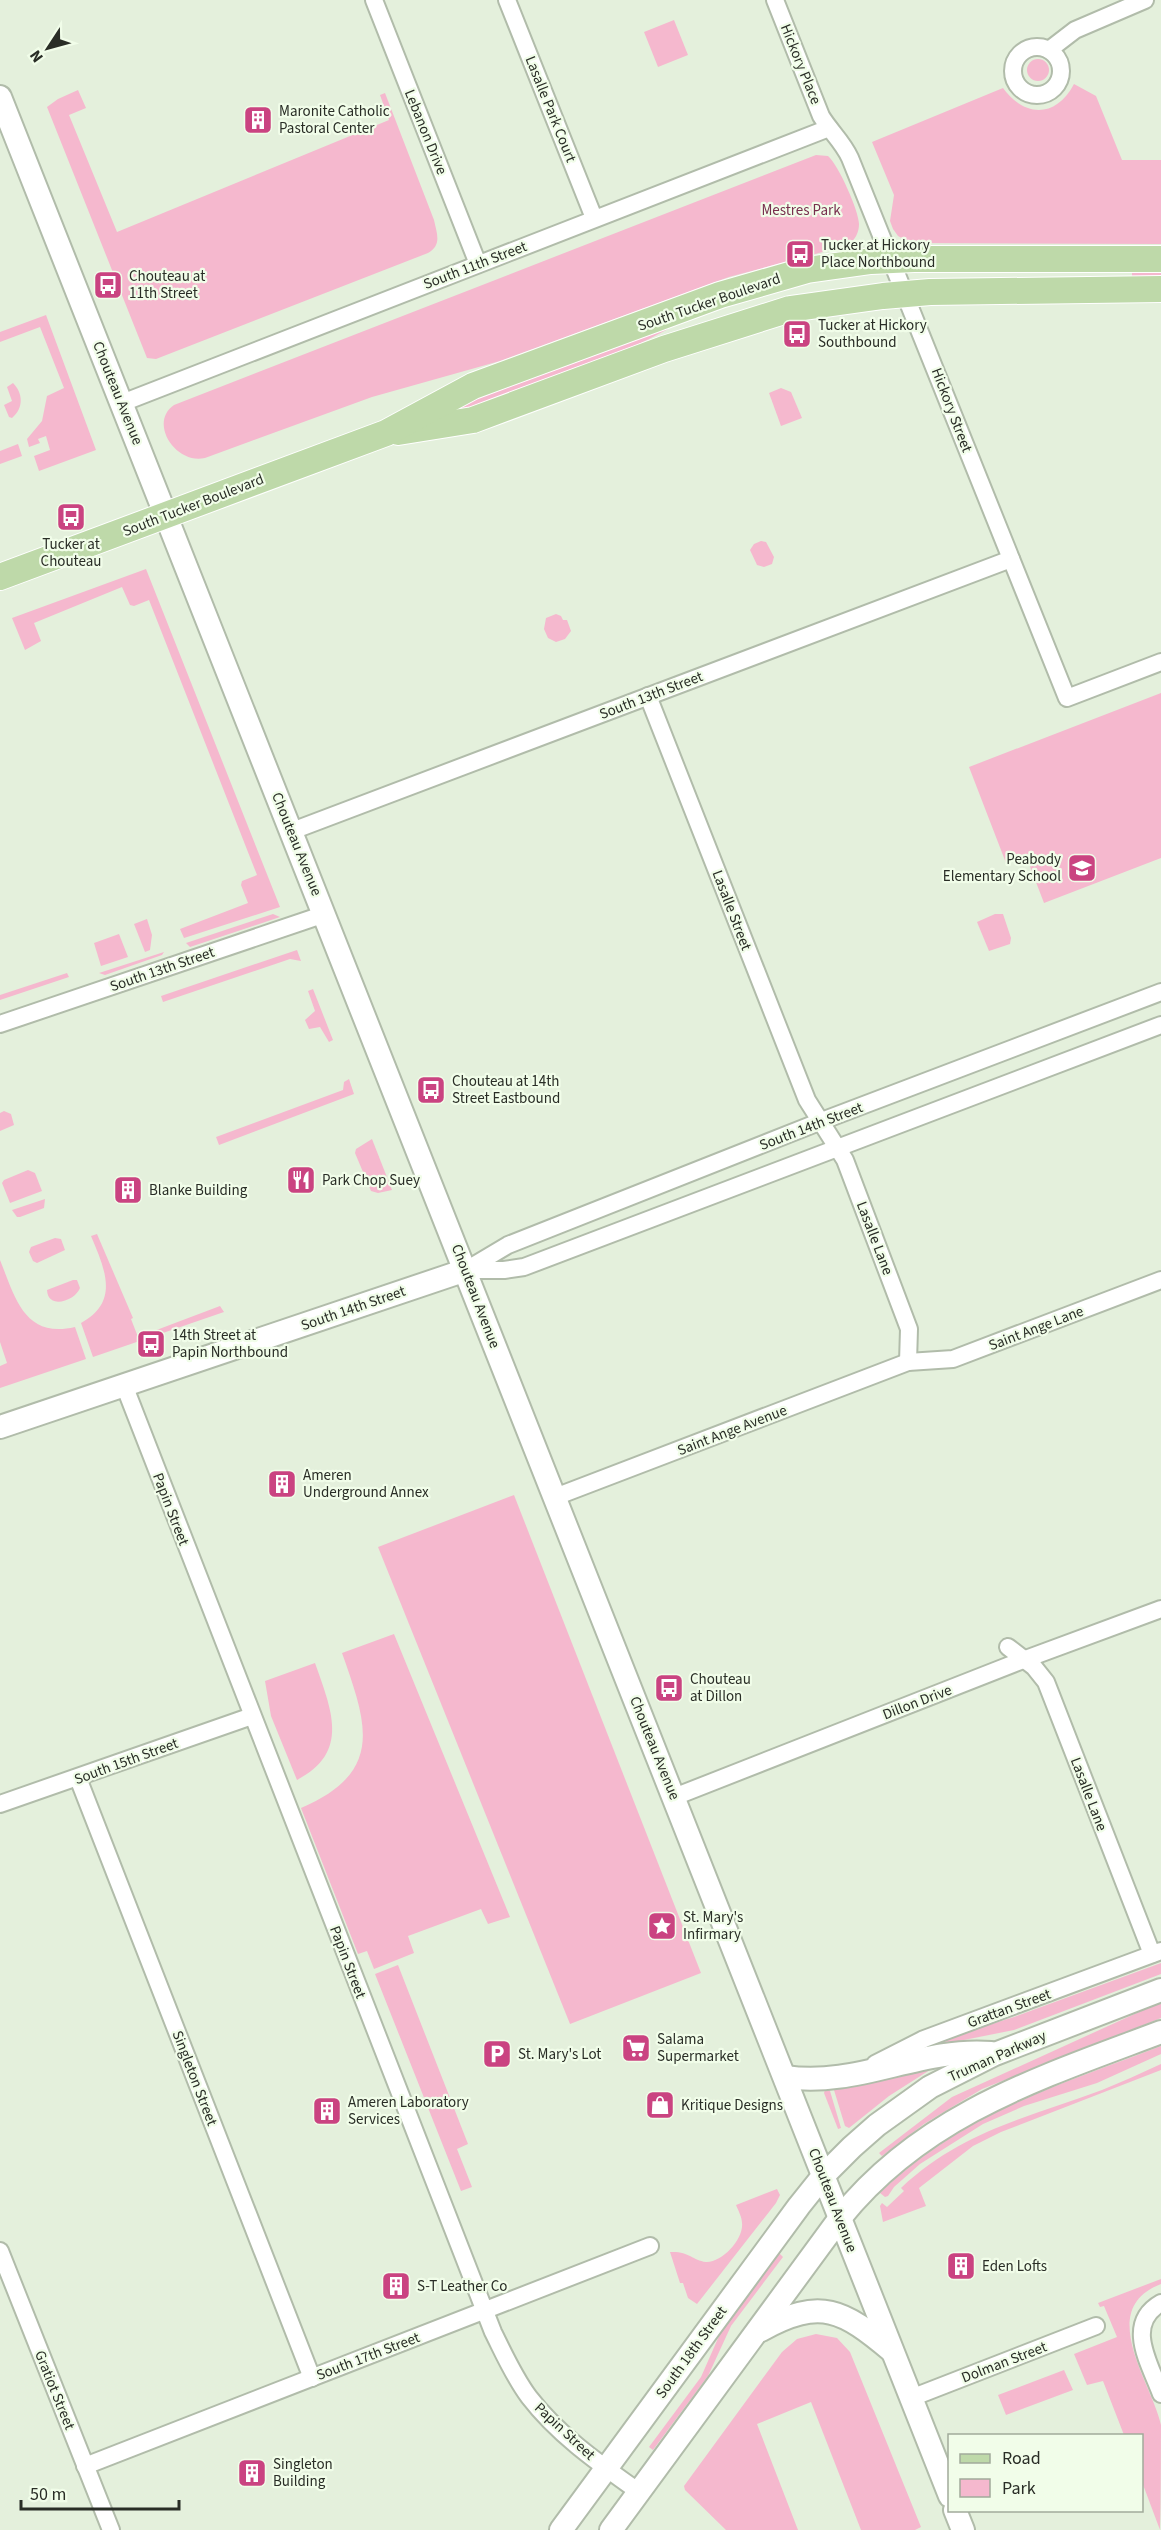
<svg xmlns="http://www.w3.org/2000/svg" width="1161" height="2530" font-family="'Source Sans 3',sans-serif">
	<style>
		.green { fill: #f5b8ce }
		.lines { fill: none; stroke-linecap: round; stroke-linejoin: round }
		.minor-casing { stroke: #b1bcaa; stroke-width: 20 }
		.secondary-casing { stroke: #b1bcaa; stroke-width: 26 }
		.primary-casing { stroke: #fff; stroke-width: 28 }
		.minor { stroke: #fff; stroke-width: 16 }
		.secondary { stroke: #fff; stroke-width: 22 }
		.primary { stroke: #bed9a9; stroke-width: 26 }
		.labels { text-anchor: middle; stroke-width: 4.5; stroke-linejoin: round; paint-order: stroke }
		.street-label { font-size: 15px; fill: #292d26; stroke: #f1fde9 }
		.poi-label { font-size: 15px; fill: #292d26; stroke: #f1fde9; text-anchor: start }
		.park-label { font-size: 15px; fill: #782f4e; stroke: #f1fde9 }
	</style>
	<rect width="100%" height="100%" fill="#e4f0dc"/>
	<!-- green -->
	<g class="green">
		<path d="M674 20 688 55 658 67 644 32Z"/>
		<circle cx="1038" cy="70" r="11"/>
		<path d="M1074 84 1096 96 1122 160H1161V244L911 243 898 236 893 229 890 221 894 195 872 142 1003 88C1025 118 1056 118 1074 84Z"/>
		<path d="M78 90 86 108 69 115 117 232 389 120 380 95 385 93 434 220C437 234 442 245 428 253L156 359 147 358 47 107 58 99Z"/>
		<path d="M816 155 828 156C838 164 859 211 859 224 859 233 855 239 849 245L729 277 500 361 372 397 205 458C176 465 148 423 174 405Z"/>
		<path d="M1161 270V278H1132V272Z"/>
		<path d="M46 315 96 450 39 471 34 456 50 450 46 436 38 439 40 443 29 447 27 439 42 421 47 396 64 388 40 327 0 342V332Z"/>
		<path d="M667 326 668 329C603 365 529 386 459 411L457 407 487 392Z"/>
		<path d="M13 383C23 393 24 408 12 418L9 417 4 405 12 401 7 387Z"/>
		<path d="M781 388 791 392 802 418 781 426 769 393Z"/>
		<path d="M18 444 22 456 0 464V451Z"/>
		<path d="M761 541 766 542 774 557 772 564 764 567 757 565 750 550 754 544Z"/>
		<path d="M146 569 280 907 184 938 180 929 248 903 241 885 242 881 257 875 149 600 134 606 130 605 122 587 34 623 41 641 25 650 12 618Z"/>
		<path d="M556 614 561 616 563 620H567L571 631 565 639 556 642 548 638 544 629 546 618Z"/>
		<path d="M1161 693V858L1044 903 1026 856 1006 863 969 767Z"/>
		<path d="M273 914 280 917 190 947 186 943Z"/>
		<path d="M995 914H1003L1011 938 1010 944 989 951 977 922Z"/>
		<path d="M147 919 152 935 150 950 145 952 134 924Z"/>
		<path d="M119 934 128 957 101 966 94 943Z"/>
		<path d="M297 950 301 961 290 959 163 1002 161 996Z"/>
		<path d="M164 952 162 955 105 975 99 973Z"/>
		<path d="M67 973 69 977 0 1000V995Z"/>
		<path d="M313 989 333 1040 329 1042 320 1027 309 1029 305 1020 315 1011 308 991Z"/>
		<path d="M349 1079 354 1094 219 1145 216 1137 343 1090 344 1082Z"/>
		<path d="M4 1111 11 1114 14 1125 0 1131V1113Z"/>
		<path d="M372 1139 392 1190 378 1193 371 1191 355 1153 356 1149Z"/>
		<path d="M28 1170 35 1173 42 1191 10 1203 2 1183 4 1180Z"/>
		<path d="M45 1199 44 1208 20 1217H17L12 1210Z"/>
		<path d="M97 1234 133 1318 131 1319 138 1337 220 1306 224 1312 93 1357 81 1323C120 1302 105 1269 91 1236Z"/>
		<path d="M55 1238 61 1239 65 1250 37 1263 33 1261 29 1252 31 1247Z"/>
		<path d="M0 1260C15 1297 24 1339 75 1327L86 1359 0 1388V1366L7 1363 0 1342Z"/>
		<path d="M73 1280H77L80 1288C75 1301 48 1310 47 1290Z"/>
		<path d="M514 1495 701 1973 570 2024 378 1547Z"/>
		<path d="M394 1634 510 1917 488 1924 481 1909 408 1936 414 1953 374 1969 367 1951 358 1954 301 1808C385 1772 367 1724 342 1653Z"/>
		<path d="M315 1663C331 1709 351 1752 297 1780L271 1716 265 1681Z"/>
		<path d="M1161 1963V1974L1014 2030 929 2047 928 2044 1014 2017Z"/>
		<path d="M398 1965 468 2144 457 2149 472 2187 461 2191 375 1974Z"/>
		<path d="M1161 2002V2018L982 2089 924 2124 882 2156 879 2153 952 2097Z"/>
		<path d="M1161 2046V2054L1097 2083 1024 2106 983 2124 920 2164 894 2187 888 2196 885 2197 880 2193C963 2113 1057 2086 1161 2046Z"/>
		<path d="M1161 2064V2070L1001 2132 973 2146 919 2188 926 2206 883 2222 880 2206 882 2203 887 2207 904 2191 901 2188C962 2131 1027 2118 1102 2090 1122 2082 1141 2073 1161 2064Z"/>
		<path d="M936 2066 889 2096 849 2128 845 2126 834 2090 836 2086Z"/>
		<path d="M826 2087 830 2091 841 2128 838 2129 824 2093Z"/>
		<path d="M777 2189 780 2195 776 2203 697 2304 688 2298 683 2283H680L670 2252C689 2251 692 2260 706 2262 722 2263 744 2239 742 2223 742 2217 738 2210 736 2205Z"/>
		<path d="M779 2253 783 2257 731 2326 708 2376 653 2450 649 2447 701 2377 723 2327Z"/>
		<path d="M1161 2279V2284C1095 2309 1152 2383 1161 2425 1161 2436 1161 2524 1160 2530L1142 2482V2436L1124 2435 1103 2381 1087 2385 1074 2354 1117 2337 1104 2306 1100 2307 1098 2303Z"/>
		<path d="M816 2334 837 2338 850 2352 921 2527 915 2530H861L811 2402 757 2424 798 2530H726L685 2490 684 2486 782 2352 797 2339Z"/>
		<path d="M1064 2370 1073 2390 1006 2415 998 2395Z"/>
	</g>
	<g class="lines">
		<!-- minor casing -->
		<g class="minor-casing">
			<g id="minor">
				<path d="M374 0 478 264"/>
				<path d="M507 0 594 218"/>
				<path d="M775 0 821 116C830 131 843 142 850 158L1067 698 1161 662"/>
				<circle cx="1037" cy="71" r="24"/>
				<path d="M1049 50 1075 30 1145 0"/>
				<path d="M122 403 829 128"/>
				<path d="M648 696 807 1100 845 1160 909 1329 908 1362"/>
				<path d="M292 831 1011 559"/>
				<path d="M0 1024 325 914"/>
				<path d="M466 1270 508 1245 819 1122 1161 992"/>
				<path d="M467 1270H504L524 1267 1161 1025"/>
				<path d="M124 1385 493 2332C504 2354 514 2377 529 2397 559 2436 600 2464 639 2492"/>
				<path d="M555 1497 908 1362 953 1359 1161 1280"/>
				<path d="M1008 1647 1034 1667 1046 1682 1152 1954"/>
				<path d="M78 1778 312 2378"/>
				<path d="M674 1797 1023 1660 1161 1609"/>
				<path d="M0 1804 252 1716"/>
				<path d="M875 2064 924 2039 1161 1951"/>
				<path d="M0 2251 111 2530"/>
				<path d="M1161 2303C1124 2324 1150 2364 1161 2394"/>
				<path d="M911 2398 1096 2326"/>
				<path d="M85 2466 650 2246"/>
			</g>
		</g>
		<!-- secondary casing -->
		<g class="secondary-casing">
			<g id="secondary">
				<path d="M0 97 950 2496"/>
				<path d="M0 1427 466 1270"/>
				<path d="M786 2077C855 2088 921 2047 991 2053"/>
				<path d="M761 2330C821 2297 843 2310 892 2351"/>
				<path d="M955 2510 963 2530"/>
				<path d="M561 2530 799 2206 823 2176 852 2147 877 2125 930 2087 995 2054 1161 1990"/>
				<path d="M611 2530 840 2218C923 2114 1042 2077 1161 2032"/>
			</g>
		</g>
		<!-- primary casing -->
		<g class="primary-casing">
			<g id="primary">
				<path d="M398 432 473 420 664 349 790 309 883 296 930 292 1161 289"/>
				<path d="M0 577 386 433 473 386 720 295 807 270 871 261 914 259H1161"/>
			</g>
		</g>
		<!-- minor -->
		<use href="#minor" class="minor"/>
		<!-- secondary -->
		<use href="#secondary" class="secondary"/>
		<!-- primary -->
		<use href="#primary" class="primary"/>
	</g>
	<!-- icons -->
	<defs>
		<g id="building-square" transform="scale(1.5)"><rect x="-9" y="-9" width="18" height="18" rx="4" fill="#ca4381" stroke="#f1fde9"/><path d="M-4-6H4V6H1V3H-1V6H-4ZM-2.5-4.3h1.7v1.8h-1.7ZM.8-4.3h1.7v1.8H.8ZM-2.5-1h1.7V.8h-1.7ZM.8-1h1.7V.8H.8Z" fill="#fff"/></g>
		<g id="bus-square" transform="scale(1.5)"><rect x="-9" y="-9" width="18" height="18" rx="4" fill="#ca4381" stroke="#f1fde9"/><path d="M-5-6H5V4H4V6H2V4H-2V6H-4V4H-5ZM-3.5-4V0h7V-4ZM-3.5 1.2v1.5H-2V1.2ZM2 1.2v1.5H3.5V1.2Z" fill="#fff"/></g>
		<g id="school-square" transform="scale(1.5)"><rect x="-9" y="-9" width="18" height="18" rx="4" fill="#ca4381" stroke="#f1fde9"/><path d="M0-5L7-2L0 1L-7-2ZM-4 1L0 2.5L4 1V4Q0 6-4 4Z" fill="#fff"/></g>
		<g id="restaurant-square" transform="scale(1.5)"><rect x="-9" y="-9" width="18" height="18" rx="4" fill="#ca4381" stroke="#f1fde9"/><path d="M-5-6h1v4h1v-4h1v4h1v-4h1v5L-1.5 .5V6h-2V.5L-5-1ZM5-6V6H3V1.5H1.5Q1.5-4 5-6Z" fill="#fff"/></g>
		<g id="sight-square" transform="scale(1.5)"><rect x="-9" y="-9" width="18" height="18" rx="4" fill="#ca4381" stroke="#f1fde9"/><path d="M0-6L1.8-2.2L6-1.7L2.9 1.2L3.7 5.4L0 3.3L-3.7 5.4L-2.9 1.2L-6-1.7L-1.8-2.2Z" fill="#fff"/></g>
		<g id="supermarket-square" transform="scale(1.5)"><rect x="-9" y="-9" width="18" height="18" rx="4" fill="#ca4381" stroke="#f1fde9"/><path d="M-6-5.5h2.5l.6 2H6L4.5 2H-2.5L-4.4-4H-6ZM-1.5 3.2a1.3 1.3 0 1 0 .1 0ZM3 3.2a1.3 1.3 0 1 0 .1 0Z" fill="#fff"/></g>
		<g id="parking-square" transform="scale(1.5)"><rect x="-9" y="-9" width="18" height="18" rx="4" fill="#ca4381" stroke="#f1fde9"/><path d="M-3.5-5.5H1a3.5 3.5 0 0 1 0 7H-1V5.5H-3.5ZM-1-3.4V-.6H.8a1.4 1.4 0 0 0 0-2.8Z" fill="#fff"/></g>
		<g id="shop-square" transform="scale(1.5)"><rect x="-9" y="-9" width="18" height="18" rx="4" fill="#ca4381" stroke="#f1fde9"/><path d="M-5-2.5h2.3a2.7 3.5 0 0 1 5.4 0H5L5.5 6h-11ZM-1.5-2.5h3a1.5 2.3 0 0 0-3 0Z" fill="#fff"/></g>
	</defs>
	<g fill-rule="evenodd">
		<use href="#building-square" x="258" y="120"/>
		<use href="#bus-square" x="800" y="254"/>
		<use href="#bus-square" x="108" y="285"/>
		<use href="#bus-square" x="797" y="334"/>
		<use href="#bus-square" x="71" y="517"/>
		<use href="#school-square" x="1082" y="868"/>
		<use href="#bus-square" x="431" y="1090"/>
		<use href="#restaurant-square" x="301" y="1180"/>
		<use href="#building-square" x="128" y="1190"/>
		<use href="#bus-square" x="151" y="1344"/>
		<use href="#building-square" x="282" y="1484"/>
		<use href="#bus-square" x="669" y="1688"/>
		<use href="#sight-square" x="662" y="1926"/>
		<use href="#supermarket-square" x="636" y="2048"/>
		<use href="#parking-square" x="497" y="2054"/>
		<use href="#shop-square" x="660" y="2105"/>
		<use href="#building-square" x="327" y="2111"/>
		<use href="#building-square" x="961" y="2266"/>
		<use href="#building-square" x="396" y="2286"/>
		<use href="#building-square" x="252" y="2473"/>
	</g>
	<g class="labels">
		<!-- street labels -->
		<g class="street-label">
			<text transform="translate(801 64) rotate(68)" y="5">Hickory Place</text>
			<text transform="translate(551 109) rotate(68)" y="5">Lasalle Park Court</text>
			<text transform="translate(426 132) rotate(68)" y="5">Lebanon Drive</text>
			<text transform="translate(475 265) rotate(-21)" y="5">South 11th Street</text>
			<text transform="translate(709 302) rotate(-19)" y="5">South Tucker Boulevard</text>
			<text transform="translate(118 393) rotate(68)" y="5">Chouteau Avenue</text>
			<text transform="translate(952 410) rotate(69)" y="5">Hickory Street</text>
			<text transform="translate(193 505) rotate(-21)" y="5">South Tucker Boulevard</text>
			<text transform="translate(651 695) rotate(-21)" y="5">South 13th Street</text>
			<text transform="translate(297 844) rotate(68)" y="5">Chouteau Avenue</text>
			<text transform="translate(732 910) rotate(69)" y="5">Lasalle Street</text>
			<text transform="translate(162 969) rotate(-19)" y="5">South 13th Street</text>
			<text transform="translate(811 1126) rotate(-21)" y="5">South 14th Street</text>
			<text transform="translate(875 1238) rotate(69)" y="5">Lasalle Lane</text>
			<text transform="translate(476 1296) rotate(69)" y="5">Chouteau Avenue</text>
			<text transform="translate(353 1308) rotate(-19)" y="5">South 14th Street</text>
			<text transform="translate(1036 1328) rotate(-21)" y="5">Saint Ange Lane</text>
			<text transform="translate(732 1430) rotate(-21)" y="5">Saint Ange Avenue</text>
			<text transform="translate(171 1509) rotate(69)" y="5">Papin Street</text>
			<text transform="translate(917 1702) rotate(-21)" y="5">Dillon Drive</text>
			<text transform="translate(655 1748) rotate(68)" y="5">Chouteau Avenue</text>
			<text transform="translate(126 1761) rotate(-20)" y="5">South 15th Street</text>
			<text transform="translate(1089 1794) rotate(69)" y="5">Lasalle Lane</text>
			<text transform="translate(348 1962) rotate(69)" y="5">Papin Street</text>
			<text transform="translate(1009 2008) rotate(-20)" y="5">Grattan Street</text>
			<text transform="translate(997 2056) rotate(-24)" y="5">Truman Parkway</text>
			<text transform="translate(195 2078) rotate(69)" y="5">Singleton Street</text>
			<text transform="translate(833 2200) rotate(69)" y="5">Chouteau Avenue</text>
			<text transform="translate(691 2352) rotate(-54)" y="5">South 18th Street</text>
			<text transform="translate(368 2356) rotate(-21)" y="5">South 17th Street</text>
			<text transform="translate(1004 2362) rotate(-21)" y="5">Dolman Street</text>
			<text transform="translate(55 2390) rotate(68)" y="5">Gratiot Street</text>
			<text transform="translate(565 2431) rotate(43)" y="5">Papin Street</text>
		</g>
		<!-- poi labels -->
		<g class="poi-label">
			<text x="279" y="116">Maronite Catholic<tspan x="279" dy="17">Pastoral Center</tspan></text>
			<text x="821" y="250">Tucker at Hickory<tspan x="821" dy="17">Place Northbound</tspan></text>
			<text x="129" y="281">Chouteau at<tspan x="129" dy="17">11th Street</tspan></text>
			<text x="818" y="330">Tucker at Hickory<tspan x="818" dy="17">Southbound</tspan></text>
			<text x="71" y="549" text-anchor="middle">Tucker at<tspan x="71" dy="17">Chouteau</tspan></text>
			<text x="1061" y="864" text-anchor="end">Peabody<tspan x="1061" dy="17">Elementary School</tspan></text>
			<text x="452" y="1086">Chouteau at 14th<tspan x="452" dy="17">Street Eastbound</tspan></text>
			<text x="322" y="1185">Park Chop Suey</text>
			<text x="149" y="1195">Blanke Building</text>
			<text x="172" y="1340">14th Street at<tspan x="172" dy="17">Papin Northbound</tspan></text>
			<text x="303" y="1480">Ameren<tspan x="303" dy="17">Underground Annex</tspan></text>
			<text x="690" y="1684">Chouteau<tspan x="690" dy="17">at Dillon</tspan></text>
			<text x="683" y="1922">St. Mary's<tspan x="683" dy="17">Infirmary</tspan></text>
			<text x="657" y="2044">Salama<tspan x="657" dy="17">Supermarket</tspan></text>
			<text x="518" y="2059">St. Mary's Lot</text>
			<text x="348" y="2107">Ameren Laboratory<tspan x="348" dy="17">Services</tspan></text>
			<text x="681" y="2110">Kritique Designs</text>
			<text x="982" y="2271">Eden Lofts</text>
			<text x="417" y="2291">S-T Leather Co</text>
			<text x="273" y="2469">Singleton<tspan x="273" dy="17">Building</tspan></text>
		</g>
		<!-- park labels -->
		<g class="park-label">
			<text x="801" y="215">Mestres Park</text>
		</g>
	</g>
	<!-- legend -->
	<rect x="948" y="2434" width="195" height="78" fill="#f1fde9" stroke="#a1aa9b" stroke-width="1.5"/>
	<rect x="960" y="2454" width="30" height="9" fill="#bed9a9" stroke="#a1aa9b" stroke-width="1.5"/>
	<text x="1002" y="2464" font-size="18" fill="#292d26">Road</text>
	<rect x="960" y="2479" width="30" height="18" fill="#f5b8ce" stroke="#a1aa9b" stroke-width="1.5"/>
	<text x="1002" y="2494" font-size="18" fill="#292d26">Park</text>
	<!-- north arrow -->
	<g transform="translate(48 48) rotate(234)" stroke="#f1fde9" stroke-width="4.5" paint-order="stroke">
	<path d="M0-4.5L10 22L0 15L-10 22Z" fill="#292d26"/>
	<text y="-9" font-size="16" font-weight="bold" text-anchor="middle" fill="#292d26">N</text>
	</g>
	<!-- scale -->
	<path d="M21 2500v9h158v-9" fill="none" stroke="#292d26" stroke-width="3"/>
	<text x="30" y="2500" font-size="18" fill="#292d26" stroke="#f1fde9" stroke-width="4.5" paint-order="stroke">50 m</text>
</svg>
